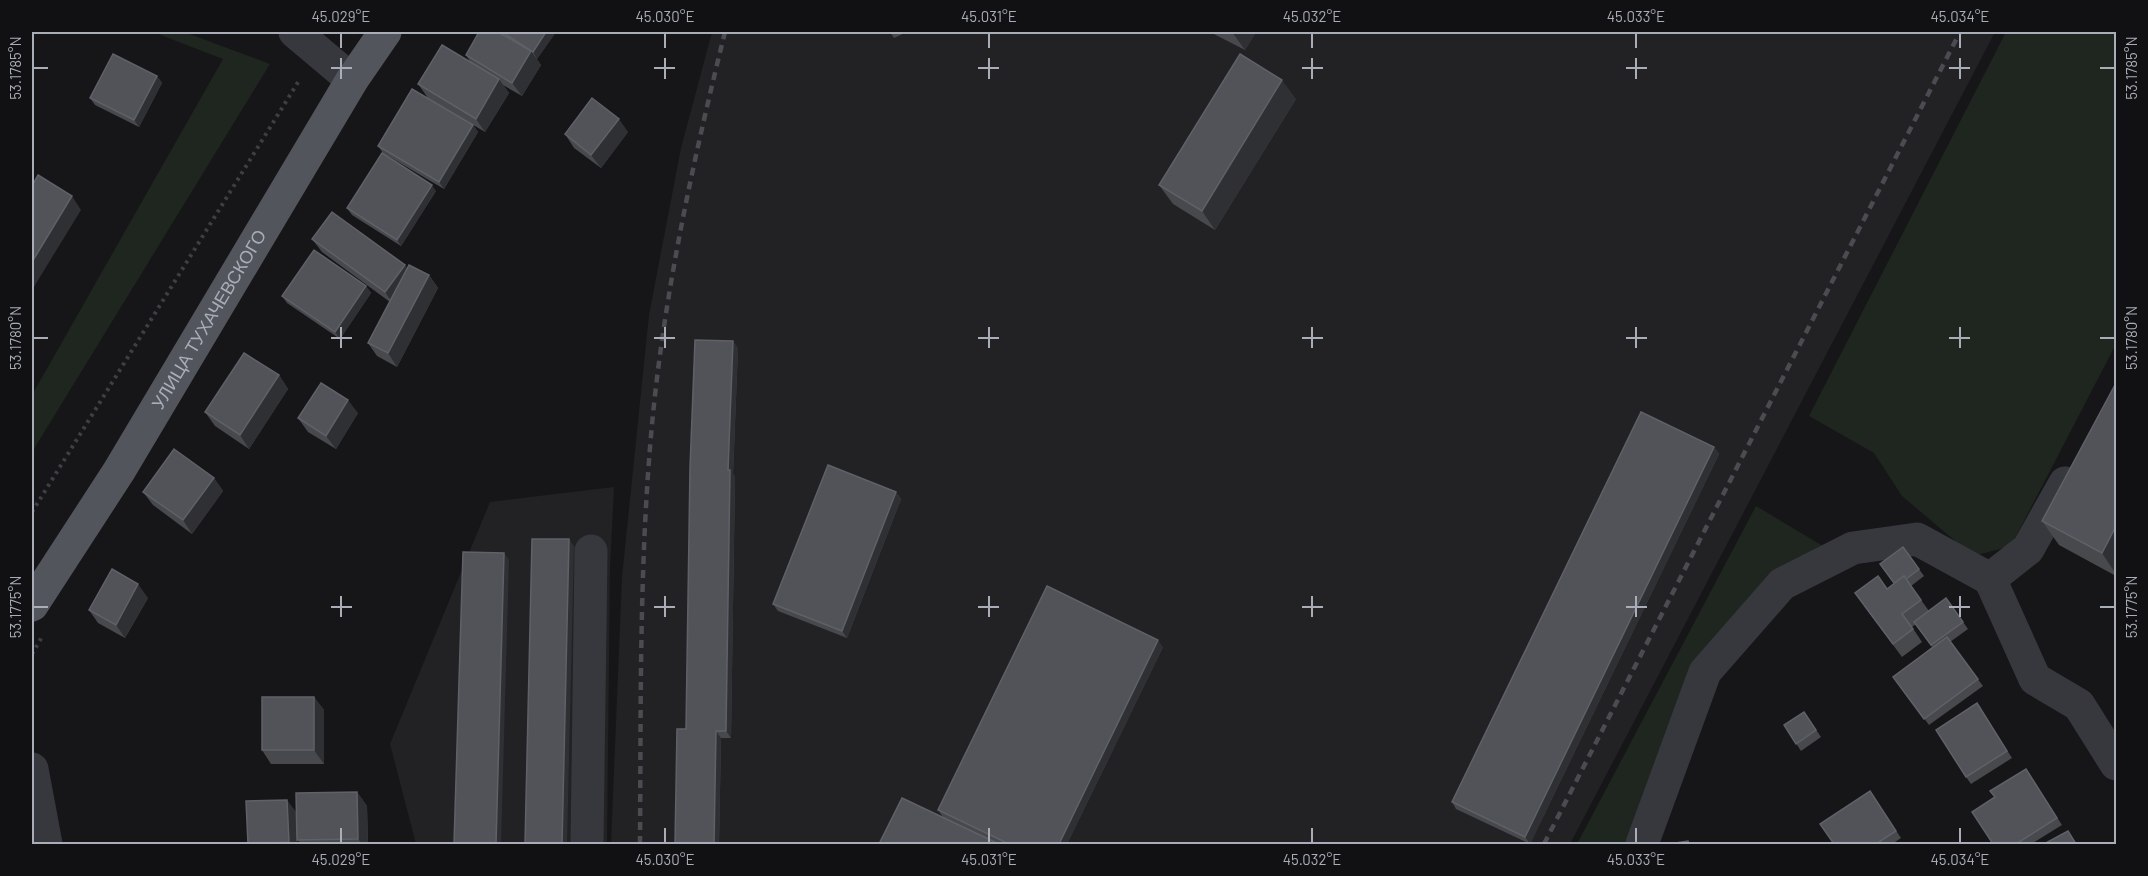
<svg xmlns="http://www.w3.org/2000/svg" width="2148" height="876" font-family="Barlow,sans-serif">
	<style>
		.built { fill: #222225 }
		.green { fill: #1e261f }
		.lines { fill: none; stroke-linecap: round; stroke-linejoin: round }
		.path { stroke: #3d3f44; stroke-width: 4; stroke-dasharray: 3 4.5; stroke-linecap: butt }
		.minor { stroke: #37383d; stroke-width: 33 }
		.major { stroke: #53555c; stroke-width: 33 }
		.rail { stroke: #4a4c52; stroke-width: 4.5; stroke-dasharray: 8 6; stroke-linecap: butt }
		.wall { fill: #47494d }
		.shaded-wall { fill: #2f3033 }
		.building { fill: #525359; stroke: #5f6168; stroke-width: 1.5 }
		.ticks { fill: none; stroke: #a8adb8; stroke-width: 2 }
		.labels { text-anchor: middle; stroke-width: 4.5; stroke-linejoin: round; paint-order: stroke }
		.street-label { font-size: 18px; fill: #a8adb8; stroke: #111113 }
		.neatline { fill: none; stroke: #a8adb8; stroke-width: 2 }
		.ticks-label { font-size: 15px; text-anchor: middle; fill: #a8adb8 }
	</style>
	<rect width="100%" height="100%" fill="#161618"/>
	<!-- built -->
	<g class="built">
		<path d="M712 32H1995L1570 844H611L622 577 649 315 681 148Z"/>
		<path d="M614 487 610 568 607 844H416L390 744 490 502Z"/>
	</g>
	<!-- green -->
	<g class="green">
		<path d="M153 32H184L270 64 32 452V395L223 59Z"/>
		<path d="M2006 32H2116V344L2011 546 1973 556 1902 496 1874 453 1809 416Z"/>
		<path d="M1756 506 1833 552 1778 576 1627 844H1577Z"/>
	</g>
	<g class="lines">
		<!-- path -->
		<g class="path">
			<path d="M32 512 300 79"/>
			<path d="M32 654 42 637"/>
		</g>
		<!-- minor -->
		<g class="minor">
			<path d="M295 32 352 80"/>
			<path d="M1990 579 2035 679 2079 705 2116 764"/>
			<path d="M1990 579 2028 549 2065 483"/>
			<path d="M32 769 46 844"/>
			<path d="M587 844 591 551"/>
			<path d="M1642 844 1705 672 1782 584 1853 548 1917 539 1990 579"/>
		</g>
		<!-- major -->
		<path class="major" id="s1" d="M32 605 119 471 352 80 385 32"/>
		<!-- rail -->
		<g class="rail">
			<path d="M640 844C641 701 639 557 653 414 666 285 694 157 725 32"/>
			<path d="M1544 844 1960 32"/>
		</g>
	</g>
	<!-- wall -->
	<g class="wall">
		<path d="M479 32H556L537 59 536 58 541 65 522 96 503 85 509 93 485 132 428 98 418 84 471 63 466 55Z"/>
		<path d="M890 32H907L894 38Z"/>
		<path d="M1210 32H1256L1245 50Z"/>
		<path d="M157 76 162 83 139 127 95 105 90 98Z"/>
		<path d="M1296 99 1215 230 1173 204 1159 185Z"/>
		<path d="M473 125 478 132 444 189 383 153 378 146Z"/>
		<path d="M628 132 601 168 574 148 565 134Z"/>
		<path d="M436 191 401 246 352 215 347 208Z"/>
		<path d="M312 239 429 275 438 288 397 367 377 356 368 343 390 302 322 252Z"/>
		<path d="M366 286 371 293 340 339 287 303 282 296Z"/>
		<path d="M738 348 733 474 735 477 731 738H721L719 844H675L686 729Z"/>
		<path d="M279 375 288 389 249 449 215 426 205 412Z"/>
		<path d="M2116 383V576L2059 545 2042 521Z"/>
		<path d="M358 413 336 449 308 432 298 418Z"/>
		<path d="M1714 447 1719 454 1530 844 1456 809 1452 802Z"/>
		<path d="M214 478 223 491 192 534 153 505 143 492Z"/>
		<path d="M896 492 901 499 847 638 778 611 773 604Z"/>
		<path d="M1903 547 1924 576 1911 586 1929 611 1946 598 1968 629 1950 642 1983 686 1929 725 1893 677 1932 647 1916 624 1912 627 1922 642 1902 657 1864 606 1894 584Z"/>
		<path d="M148 598 125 638 98 623 89 610Z"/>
		<path d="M1163 647 1067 844H1000L943 817 938 810Z"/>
		<path d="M314 697 324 710V764H271L262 750Z"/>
		<path d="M1977 703 2012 758 1971 784 1966 777Z"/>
		<path d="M1804 712 1821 737 1801 751 1784 725Z"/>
		<path d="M2026 769 2062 825 2031 844H1993L1995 797Z"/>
		<path d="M1870 791 1901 838 1892 844H1834Z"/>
		<path d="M357 792 367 806 368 844H301L298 840V844H248L297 813Z"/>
	</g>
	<!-- shaded-wall -->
	<g class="shaded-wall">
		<path d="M546 32H556L537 59 533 52Z"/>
		<path d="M1232 32H1256L1245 50Z"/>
		<path d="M531 51 541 65 522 96 512 83Z"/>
		<path d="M157 76 162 83 139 127 134 120Z"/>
		<path d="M499 79 509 93 485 132 476 119Z"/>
		<path d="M1282 80 1296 99 1215 230 1202 211Z"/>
		<path d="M619 119 628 132 601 168 591 155Z"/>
		<path d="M473 125 478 132 444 189 439 182Z"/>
		<path d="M432 185 436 191 401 246 397 240Z"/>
		<path d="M72 196 81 210 32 290V262Z"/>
		<path d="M405 265 414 278 394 305 385 292Z"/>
		<path d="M429 275 438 288 397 367 388 353Z"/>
		<path d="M366 286 371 293 340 339 335 332Z"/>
		<path d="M733 341 738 348 733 474 735 477 731 738 726 731 728 470Z"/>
		<path d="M279 375 288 389 249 449 240 435Z"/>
		<path d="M348 400 358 413 336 449 326 436Z"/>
		<path d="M1714 447 1719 454 1530 844 1525 837Z"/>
		<path d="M214 478 223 491 192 534 183 520Z"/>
		<path d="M896 492 901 499 847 638 842 631Z"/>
		<path d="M2116 526V574L2102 553Z"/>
		<path d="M569 539 574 546 567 844H562Z"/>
		<path d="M504 553 509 560 501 844H496Z"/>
		<path d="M138 584 148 598 125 638 116 625Z"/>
		<path d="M1158 640 1163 647 1067 844H1059Z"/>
		<path d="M314 697 324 710V764L314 750Z"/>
		<path d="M716 731 721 738 719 844H714Z"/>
		<path d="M357 792 367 806 368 844H362L358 839Z"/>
		<path d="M287 800 297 813 298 844H290L289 842Z"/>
	</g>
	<!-- building -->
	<g class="building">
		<path d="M479 32H498L531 51 512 83 466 55Z"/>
		<path d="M502 32H546L533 52Z"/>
		<path d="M442 45 499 79 476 119 418 84Z"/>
		<path d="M113 54 157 76 134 120 90 98Z"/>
		<path d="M1240 54 1282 80 1202 211 1159 185Z"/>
		<path d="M412 89 473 125 439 182 378 146Z"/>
		<path d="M592 98 619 119 591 155 565 134Z"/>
		<path d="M382 153 432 185 397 240 347 208Z"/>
		<path d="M38 175 72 196 32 262V186Z"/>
		<path d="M332 212 405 265 385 292 312 239Z"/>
		<path d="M314 250 366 286 335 332 282 296Z"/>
		<path d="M409 265 429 275 388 353 368 343Z"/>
		<path d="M695 340 733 341 728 470H730L726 731H716L714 844H675L677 729H686L690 468Z"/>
		<path d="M244 353 279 375 240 435 205 412Z"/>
		<path d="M321 383 348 400 326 436 298 418Z"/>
		<path d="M2116 383V526L2102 553 2042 521Z"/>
		<path d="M1641 412 1714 447 1525 837 1452 802Z"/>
		<path d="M174 449 214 478 183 520 143 492Z"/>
		<path d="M828 465 896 492 842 631 773 604Z"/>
		<path d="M532 539H569L562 844H525Z"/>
		<path d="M1903 547 1919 569 1906 579 1904 576 1894 583 1880 564Z"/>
		<path d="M463 552 504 553 496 844H454Z"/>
		<path d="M112 569 138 584 116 625 89 610Z"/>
		<path d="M1878 576 1887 589 1904 576 1921 600 1902 614 1913 629 1893 644 1855 593Z"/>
		<path d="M1047 586 1158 640 1059 844H1009L938 810Z"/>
		<path d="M1946 598 1963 622 1931 645 1914 622Z"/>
		<path d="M1947 637 1978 679 1924 719 1893 677Z"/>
		<rect x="262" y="697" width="52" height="53"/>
		<path d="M1977 703 2007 751 1966 777 1936 730Z"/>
		<path d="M1804 712 1816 730 1796 744 1784 725Z"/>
		<path d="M2026 769 2057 818 2016 844H1993L1972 812 1995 797 1990 791Z"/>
		<path d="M1870 791 1896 831 1876 844H1834L1820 824Z"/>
		<path d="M357 792 358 839 297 840 296 793Z"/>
		<path d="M902 798 999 844H879Z"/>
		<path d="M287 800 289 842 248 844 246 801Z"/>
		<path d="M2068 831 2076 844H2044Z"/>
		<path d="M1688 841 1689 844H1669Z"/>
	</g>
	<!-- ticks -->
	<path class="ticks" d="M341 33V48M665 33V48M989 33V48M1312 33V48M1636 33V48M1960 33V48M341 58V79M665 58V79M989 58V79M1312 58V79M1636 58V79M1960 58V79M33 68H48M331 68H352M654 68H675M978 68H999M1302 68H1323M1626 68H1647M1949 68H1970M2100 68H2115M341 327V348M665 327V348M989 327V348M1312 327V348M1636 327V348M1960 327V348M33 338H48M331 338H352M654 338H675M978 338H999M1302 338H1323M1626 338H1647M1949 338H1970M2100 338H2115M341 596V617M665 596V617M989 596V617M1312 596V617M1636 596V617M1960 596V617M33 607H48M331 607H352M654 607H675M978 607H999M1302 607H1323M1626 607H1647M1949 607H1970M2100 607H2115M341 828V843M665 828V843M989 828V843M1312 828V843M1636 828V843M1960 828V843"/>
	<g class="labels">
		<!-- street labels -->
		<g class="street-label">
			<text dy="6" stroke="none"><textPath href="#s1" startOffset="336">УЛИЦА ТУХАЧЕВСКОГО</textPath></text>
		</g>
	</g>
	<!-- border -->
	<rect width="2148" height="876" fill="none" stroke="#111113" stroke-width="66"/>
	<rect x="33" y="33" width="2082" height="810" class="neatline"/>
	<g class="ticks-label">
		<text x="341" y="22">45.029°E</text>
		<text x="665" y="22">45.030°E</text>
		<text x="989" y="22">45.031°E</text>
		<text x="1312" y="22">45.032°E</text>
		<text x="1636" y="22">45.033°E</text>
		<text x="1960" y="22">45.034°E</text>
		<text transform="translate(16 68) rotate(-90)" y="5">53.1785°N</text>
		<text transform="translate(2132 68) rotate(-90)" y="5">53.1785°N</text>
		<text transform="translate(16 338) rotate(-90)" y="5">53.1780°N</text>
		<text transform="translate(2132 338) rotate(-90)" y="5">53.1780°N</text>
		<text transform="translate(16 607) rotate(-90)" y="5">53.1775°N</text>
		<text transform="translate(2132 607) rotate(-90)" y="5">53.1775°N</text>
		<text x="341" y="865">45.029°E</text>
		<text x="665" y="865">45.030°E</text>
		<text x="989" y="865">45.031°E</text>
		<text x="1312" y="865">45.032°E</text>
		<text x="1636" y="865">45.033°E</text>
		<text x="1960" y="865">45.034°E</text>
	</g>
</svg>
